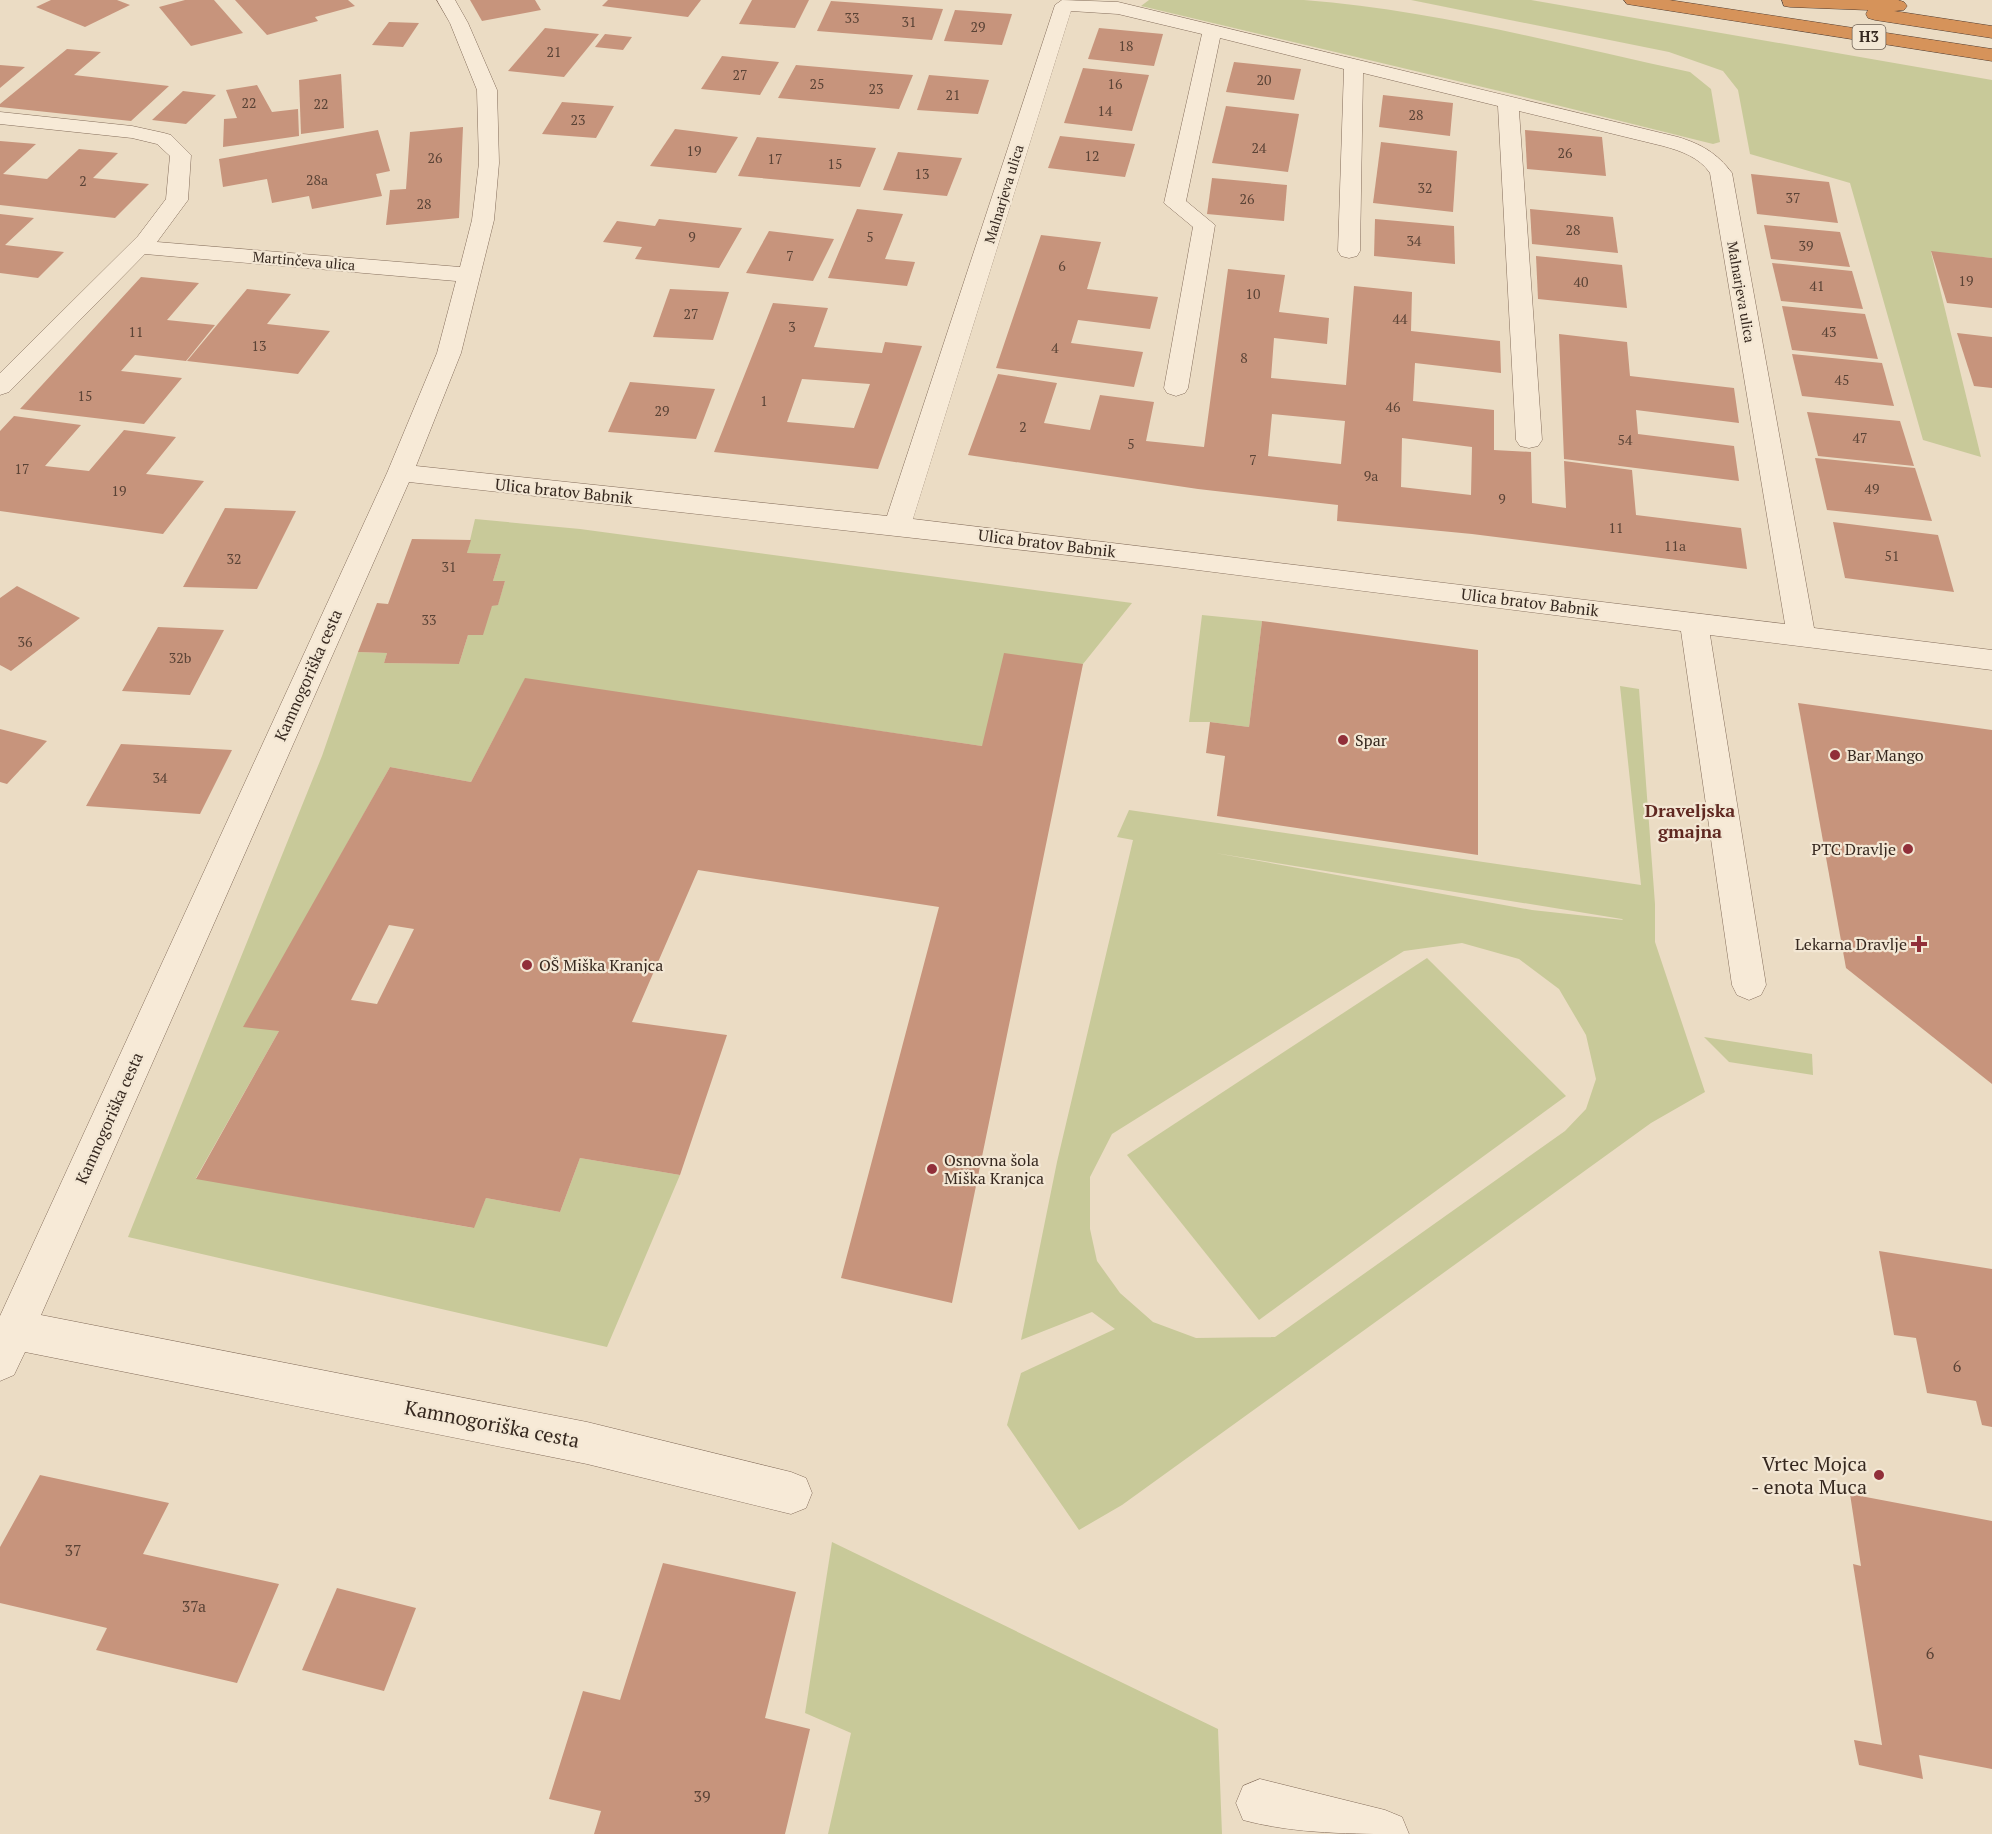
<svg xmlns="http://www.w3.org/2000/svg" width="1992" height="1834" font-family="'PT Serif',serif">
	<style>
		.green { fill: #c8c999; fill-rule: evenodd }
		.building { fill: #c7947c; fill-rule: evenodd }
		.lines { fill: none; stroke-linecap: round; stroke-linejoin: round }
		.minor-casing { stroke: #856e5c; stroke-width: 1 }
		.highway-casing { stroke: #533d30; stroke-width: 1 }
		.minor { fill: #f7ead7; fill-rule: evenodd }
		.highway { fill: #d6935a; fill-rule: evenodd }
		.poi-dot { fill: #912f39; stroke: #f3e7d4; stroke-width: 2 }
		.labels { text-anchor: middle; stroke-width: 4.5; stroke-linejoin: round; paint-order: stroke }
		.number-label { font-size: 14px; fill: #5a4336 }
		.far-street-label { font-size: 14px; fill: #36281f; stroke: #f3e7d4 }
		.shield { fill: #f3e7d4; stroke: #6f6155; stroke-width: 1.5 }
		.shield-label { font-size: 15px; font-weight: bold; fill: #36281f }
		.street-label { font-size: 16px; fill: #36281f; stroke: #f3e7d4 }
		.poi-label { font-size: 16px; fill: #36281f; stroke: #f3e7d4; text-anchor: start }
		.near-number-label { font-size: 16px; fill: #5a4336 }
		.neighbourhood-label { font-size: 18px; font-weight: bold; fill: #602821; stroke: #f3e7d4 }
		.near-street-label { font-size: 20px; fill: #36281f; stroke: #f3e7d4 }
		.near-poi-label { font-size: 20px; fill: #36281f; stroke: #f3e7d4; text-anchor: end }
	</style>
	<rect width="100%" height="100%" fill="#ebdcc4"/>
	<!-- green -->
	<g class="green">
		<path d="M1149 0C1200 0 1253 0 1304 0 1435 10 1563 45 1690 72L1711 89 1720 142 1713 144 1512 94 1141 6Z"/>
		<path d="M1411 0H1531L1992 80V258L1931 252 1981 457 1923 440 1850 183 1750 154 1738 90 1723 71 1669 52Z"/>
		<path d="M475 519 580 529 1132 603 1083 664 982 746 525 679 471 782 390 767 329 876 279 1031 196 1178 473 1228 486 1198 560 1212 580 1158 680 1175 607 1347 128 1237 322 756 358 652 387 653 384 663 459 664 468 635 492 606 498 604 505 581H493L501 554 467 553Z"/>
		<path d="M1202 615 1262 621 1249 727 1210 722H1189Z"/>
		<path d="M1620 686 1639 689 1655 904V942L1705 1092 1651 1123 1122 1505 1079 1530 1007 1425 1021 1373 1115 1329 1092 1312 1021 1340 1057 1162 1133 840 1117 837 1129 810 1641 885ZM1215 853 1622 919 1623 920 1532 910ZM1462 943 1519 959 1559 989 1586 1035 1596 1079 1586 1109 1565 1131 1275 1337 1196 1338 1153 1322 1120 1293 1097 1261 1090 1229V1177L1112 1134 1404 951Z"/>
		<path d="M1427 958 1566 1096 1259 1320 1127 1155Z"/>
		<path d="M1704 1037 1812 1054 1813 1075 1729 1062Z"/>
		<path d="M832 1542 1218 1729 1222 1834H828L851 1733 805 1713Z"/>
	</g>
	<!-- building -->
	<g class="building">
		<path d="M51 0H117L130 5 85 27 36 7Z"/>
		<path d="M185 0H214L243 33 191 46 159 7Z"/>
		<path d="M235 0H348L355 6 315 17 318 21 267 35Z"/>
		<path d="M470 0H535L541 10 482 21Z"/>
		<path d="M608 0H701L688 17 602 6Z"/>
		<path d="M752 0H809L795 28 739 24Z"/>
		<path d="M831 1 943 9 932 40 817 31Z"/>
		<path d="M955 10 1012 14 1002 45 944 41Z"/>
		<path d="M389 22 419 23 403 47 372 45Z"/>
		<path d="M545 28 599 34 564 77 508 71Z"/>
		<path d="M1099 28 1163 34 1154 66 1088 59Z"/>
		<path d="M605 34 632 37 623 50 595 47Z"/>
		<path d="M67 49 101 52 74 75 169 86 131 121 0 107V104Z"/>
		<path d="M722 56 779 62 760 95 701 89Z"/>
		<path d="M1234 62 1301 69 1294 100 1226 92Z"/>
		<path d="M0 65 25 67 0 88Z"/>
		<path d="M796 65 854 70 913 75 899 109 778 98Z"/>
		<path d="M1083 68 1149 75 1132 131 1064 123Z"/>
		<path d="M341 74 344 128 301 134 299 80Z"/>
		<path d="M929 75 989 80 978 114 917 110Z"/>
		<path d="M257 85 272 112 298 109 299 136 223 147 224 119 237 118 226 90Z"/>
		<path d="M183 91 216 95 186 124 152 120Z"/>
		<path d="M1383 95 1453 103 1450 136 1379 127Z"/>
		<path d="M562 102 614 106 596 138 542 134Z"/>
		<path d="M1226 106 1299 114 1288 172 1212 163Z"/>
		<path d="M463 127 459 218 386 225 390 190 406 189 410 132Z"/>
		<path d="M675 129 738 137 716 173 650 166Z"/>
		<path d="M378 130 390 171 376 174 382 196 312 209 309 196 272 203 267 179 223 187 219 159Z"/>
		<path d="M1525 130 1602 137 1606 176 1527 169Z"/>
		<path d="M1060 136 1135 144 1125 177 1048 168Z"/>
		<path d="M757 137 811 142 876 148 860 187 738 176Z"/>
		<path d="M0 141 36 144 3 174 47 179 79 149 118 153 93 178 149 184 115 218 0 205Z"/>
		<path d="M1381 142 1457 151 1453 212 1373 203Z"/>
		<path d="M898 152 962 158 947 196 883 190Z"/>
		<path d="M1751 174 1829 182 1838 223 1757 214Z"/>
		<path d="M1212 178 1287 185 1284 221 1207 214Z"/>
		<path d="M857 209 903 214 885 259 915 262 907 286 828 278Z"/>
		<path d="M1530 209 1613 217 1618 253 1532 244Z"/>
		<path d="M0 214 34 218 5 245 64 252 38 278 0 273Z"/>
		<path d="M659 219 742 228 719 268 635 259 642 247 603 242 617 221 655 226Z"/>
		<path d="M1375 219 1454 226 1455 264 1374 256Z"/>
		<path d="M1764 225 1840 232 1850 267 1771 259Z"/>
		<path d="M769 231 834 239 813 281 746 273Z"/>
		<path d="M1041 235 1101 242 1087 289 1158 297 1150 329 1078 320 1071 343 1143 352 1134 387 996 368Z"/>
		<path d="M1931 251 1992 258V308L1947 303Z"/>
		<path d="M1536 256 1622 265 1627 308 1538 299Z"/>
		<path d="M1772 263 1852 271 1863 309 1781 301Z"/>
		<path d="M1228 269 1285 275 1279 312 1329 318 1327 344 1274 338 1271 378 1346 385 1354 286 1412 292 1411 331 1500 341 1501 373 1415 363 1413 401 1494 410V450L1531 452 1532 503 1566 508 1564 461 1632 470 1636 515 1741 528 1747 569 1472 534 1337 521 1338 505 1198 489 968 455 998 374 1057 383 1044 423 1090 430 1100 395 1154 402 1146 441 1204 447ZM1272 414 1345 421 1341 464 1268 456ZM1402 438 1472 447 1471 495 1401 487Z"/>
		<path d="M141 277 199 283 167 320 215 325 186 361 135 355 121 371 182 378 144 424 20 409Z"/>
		<path d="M247 289 291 294 267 324 330 331 298 374 187 361Z"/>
		<path d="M670 289 729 292 713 340 653 337Z"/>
		<path d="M773 303 828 308 814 347 882 353 885 342 922 346 878 469 714 452ZM802 379 870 384 854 428 787 422Z"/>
		<path d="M1782 306 1865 314 1878 359 1792 350Z"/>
		<path d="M1957 333 1992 337V388L1974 386Z"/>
		<path d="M1559 334 1627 342 1630 376 1734 388 1739 423 1636 410 1638 434 1734 446 1739 481 1564 459Z"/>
		<path d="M1792 354 1882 363 1894 406 1802 396Z"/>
		<path d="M630 382 715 389 696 439 608 432Z"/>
		<path d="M1807 412 1900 421 1914 466 1818 456Z"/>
		<path d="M14 416 81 425 45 466 89 471 124 430 176 437 146 474 204 481 163 534 0 511V431Z"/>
		<path d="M1815 458 1915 468 1932 521 1827 510Z"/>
		<path d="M225 508 296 511 257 589 183 587Z"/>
		<path d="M1833 522 1938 535 1954 592 1845 578Z"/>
		<path d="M412 539 471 540 467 553 501 554 493 581H505L498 605 492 606 483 635H468L459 664 384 663 387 653 358 652 377 603 388 604Z"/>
		<path d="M17 586 80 618 11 671 0 665V598Z"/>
		<path d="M1262 621 1478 650V855L1217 816 1225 756 1206 753 1210 722 1249 727Z"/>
		<path d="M158 627 224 630 190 695 122 691Z"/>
		<path d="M1004 653 1083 664 952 1303 841 1278 939 907 698 870 632 1022 727 1035 680 1175 580 1158 560 1212 486 1198 474 1228 196 1179 279 1031 243 1027 390 767 471 782 525 678 982 746ZM389 925 414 929 377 1004 351 1000Z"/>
		<path d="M1798 703 1992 730V1084L1846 968Z"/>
		<path d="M0 729 47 741 7 784 0 782Z"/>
		<path d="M121 744 232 750 200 814 86 806Z"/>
		<path d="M1879 1251 1992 1269V1427L1982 1425 1976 1401 1927 1393 1916 1338 1894 1335Z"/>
		<path d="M40 1475 169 1503 143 1554 279 1584 237 1683 96 1650 107 1628 0 1603V1547Z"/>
		<path d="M1850 1494 1992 1521V1769L1919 1755 1923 1779 1859 1765 1854 1740 1882 1745 1853 1564 1861 1566Z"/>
		<path d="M663 1563 796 1592 765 1718 810 1729 785 1834H594L601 1811 549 1799 583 1691 620 1700Z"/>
		<path d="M337 1588 416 1608 384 1691 302 1670Z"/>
	</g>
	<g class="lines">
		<!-- minor casing -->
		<g class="minor-casing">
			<g id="minor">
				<path d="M437 0H455L468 23 497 90 499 163 494 220 461 353 416 466 887 516 1055 5 1062 0 1118 2 1678 137C1701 144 1717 153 1732 173L1814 628 1992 650V670L1710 635 1766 985 1761 995 1749 1000 1737 995 1732 985 1681 631 1166 566 409 482 41 1315 587 1422 791 1472 806 1478 812 1493 806 1508 791 1514 587 1464 25 1352 14 1375 0 1381V1316L387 473 437 353 456 281 145 254 9 392 0 395V373L138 236 166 199 170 156 157 144 132 138 0 124V112L132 126 164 133 171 135 191 155 188 200 157 242 460 267 472 220 479 163 477 90 450 23ZM1071 11 1118 14 1202 34 1164 203 1193 227 1164 388 1167 393 1176 396 1185 393 1188 388 1215 225 1186 201 1220 38 1344 69 1338 251 1341 256 1349 258 1357 256 1360 251 1363 73 1498 106 1516 440 1520 446 1529 448 1538 446 1542 440 1519 111 1663 146C1681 151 1699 157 1710 173L1785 624 913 519Z"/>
				<path d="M1260 1779 1385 1810 1402 1817 1409 1834C1353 1834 1295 1834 1243 1820L1236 1803 1243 1786Z"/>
			</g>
		</g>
		<!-- highway casing -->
		<g class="highway-casing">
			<g id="highway">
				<path d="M1624 0H1669L1992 49V61L1633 5 1627 4Z"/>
				<path d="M1782 0H1898L1904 2 1907 6 1904 10 1894 11 1992 26V38L1875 20 1868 18 1866 14 1868 10 1790 7 1784 6Z"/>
			</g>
		</g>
		<!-- minor -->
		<use href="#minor" class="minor"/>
		<!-- highway -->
		<use href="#highway" class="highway"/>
	</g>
	<!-- markers -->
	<g class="poi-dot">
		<circle cx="1343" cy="740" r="6"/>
		<circle cx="1835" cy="755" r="6"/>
		<circle cx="1908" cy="849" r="6"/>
		<path d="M1916 935h6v6h6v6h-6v6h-6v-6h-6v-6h6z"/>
		<circle cx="527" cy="965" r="6"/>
		<circle cx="932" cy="1169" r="6"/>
		<circle cx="1879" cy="1475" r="6"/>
	</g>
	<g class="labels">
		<!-- number labels -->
		<g class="number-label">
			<text x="852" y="23">33</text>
			<text x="909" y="27">31</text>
			<text x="978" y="32">29</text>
			<text x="1126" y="51">18</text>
			<text x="554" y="57">21</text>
			<text x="740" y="80">27</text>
			<text x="1264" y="85">20</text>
			<text x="817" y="89">25</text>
			<text x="1115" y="89">16</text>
			<text x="876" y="94">23</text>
			<text x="953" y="100">21</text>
			<text x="249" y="108">22</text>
			<text x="321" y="109">22</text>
			<text x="1105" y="116">14</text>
			<text x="1416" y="120">28</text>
			<text x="578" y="125">23</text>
			<text x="1259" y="153">24</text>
			<text x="694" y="156">19</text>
			<text x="1565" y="158">26</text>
			<text x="1092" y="161">12</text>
			<text x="435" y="163">26</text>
			<text x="775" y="164">17</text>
			<text x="835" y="169">15</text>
			<text x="922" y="179">13</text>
			<text x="317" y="185">28a</text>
			<text x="83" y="186">2</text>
			<text x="1425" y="193">32</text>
			<text x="1793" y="203">37</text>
			<text x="1247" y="204">26</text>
			<text x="424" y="209">28</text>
			<text x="1573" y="235">28</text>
			<text x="692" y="242">9</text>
			<text x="870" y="242">5</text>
			<text x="1414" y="246">34</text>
			<text x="1806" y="251">39</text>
			<text x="790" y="261">7</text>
			<text x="1062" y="271">6</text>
			<text x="1966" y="286">19</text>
			<text x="1581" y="287">40</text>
			<text x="1817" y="291">41</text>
			<text x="1253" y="299">10</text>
			<text x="691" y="319">27</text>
			<text x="1400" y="324">44</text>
			<text x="792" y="332">3</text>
			<text x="136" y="337">11</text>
			<text x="1829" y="337">43</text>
			<text x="259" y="351">13</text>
			<text x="1055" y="353">4</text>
			<text x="1244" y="363">8</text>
			<text x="1842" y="385">45</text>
			<text x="85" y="401">15</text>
			<text x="764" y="406">1</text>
			<text x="1393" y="412">46</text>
			<text x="662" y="416">29</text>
			<text x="1023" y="432">2</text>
			<text x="1860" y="443">47</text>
			<text x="1625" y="445">54</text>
			<text x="1131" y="449">5</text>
			<text x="1253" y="465">7</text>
			<text x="22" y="474">17</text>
			<text x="1371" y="481">9a</text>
			<text x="1872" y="494">49</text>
			<text x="119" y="496">19</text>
			<text x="1502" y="504">9</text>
			<text x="1616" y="533">11</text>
			<text x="1675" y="551">11a</text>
			<text x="1892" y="561">51</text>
			<text x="234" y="564">32</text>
			<text x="449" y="572">31</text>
			<text x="429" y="625">33</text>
			<text x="25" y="647">36</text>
			<text x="180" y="663">32b</text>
			<text x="160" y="783">34</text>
		</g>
		<!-- far-street labels -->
		<g class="far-street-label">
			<text transform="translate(1004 194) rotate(-73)" y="5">Malnarjeva ulica</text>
			<text transform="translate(304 261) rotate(5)" y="5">Martinčeva ulica</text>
			<text transform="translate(1741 292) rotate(80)" y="5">Malnarjeva ulica</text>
		</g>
		<!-- shield labels -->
		<rect class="shield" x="1852.5" y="25" width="33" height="24" rx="4.5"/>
		<g class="shield-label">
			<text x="1869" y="42">H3</text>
		</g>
		<!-- street labels -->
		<g class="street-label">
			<text transform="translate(564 491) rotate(6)" y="6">Ulica bratov Babnik</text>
			<text transform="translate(1047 543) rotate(7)" y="6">Ulica bratov Babnik</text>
			<text transform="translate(1530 602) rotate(7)" y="6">Ulica bratov Babnik</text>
			<text transform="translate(308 675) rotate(-66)" y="6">Kamnogoriška cesta</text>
			<text transform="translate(109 1118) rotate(-66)" y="6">Kamnogoriška cesta</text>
		</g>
		<!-- poi labels -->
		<g class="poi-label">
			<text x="1355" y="746">Spar</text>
			<text x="1847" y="761">Bar Mango</text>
			<text x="1896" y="855" text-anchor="end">PTC Dravlje</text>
			<text x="1907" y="950" text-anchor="end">Lekarna Dravlje</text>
			<text x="539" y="971">OŠ Miška Kranjca</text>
			<text x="944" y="1166">Osnovna šola<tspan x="944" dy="18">Miška Kranjca</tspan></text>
		</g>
		<!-- near-number labels -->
		<g class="near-number-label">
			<text x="1957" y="1372">6</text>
			<text x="73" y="1556">37</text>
			<text x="194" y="1612">37a</text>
			<text x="1930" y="1659">6</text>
			<text x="702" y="1802">39</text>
		</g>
		<!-- neighbourhood labels -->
		<g class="neighbourhood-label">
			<text x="1690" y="817">Draveljska<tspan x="1690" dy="21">gmajna</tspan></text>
		</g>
		<!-- near-street labels -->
		<g class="near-street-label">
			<text transform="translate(492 1424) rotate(11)" y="7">Kamnogoriška cesta</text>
		</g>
		<!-- near-poi labels -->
		<g class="near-poi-label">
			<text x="1867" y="1471">Vrtec Mojca<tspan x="1867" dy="23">- enota Muca</tspan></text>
		</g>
	</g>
</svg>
